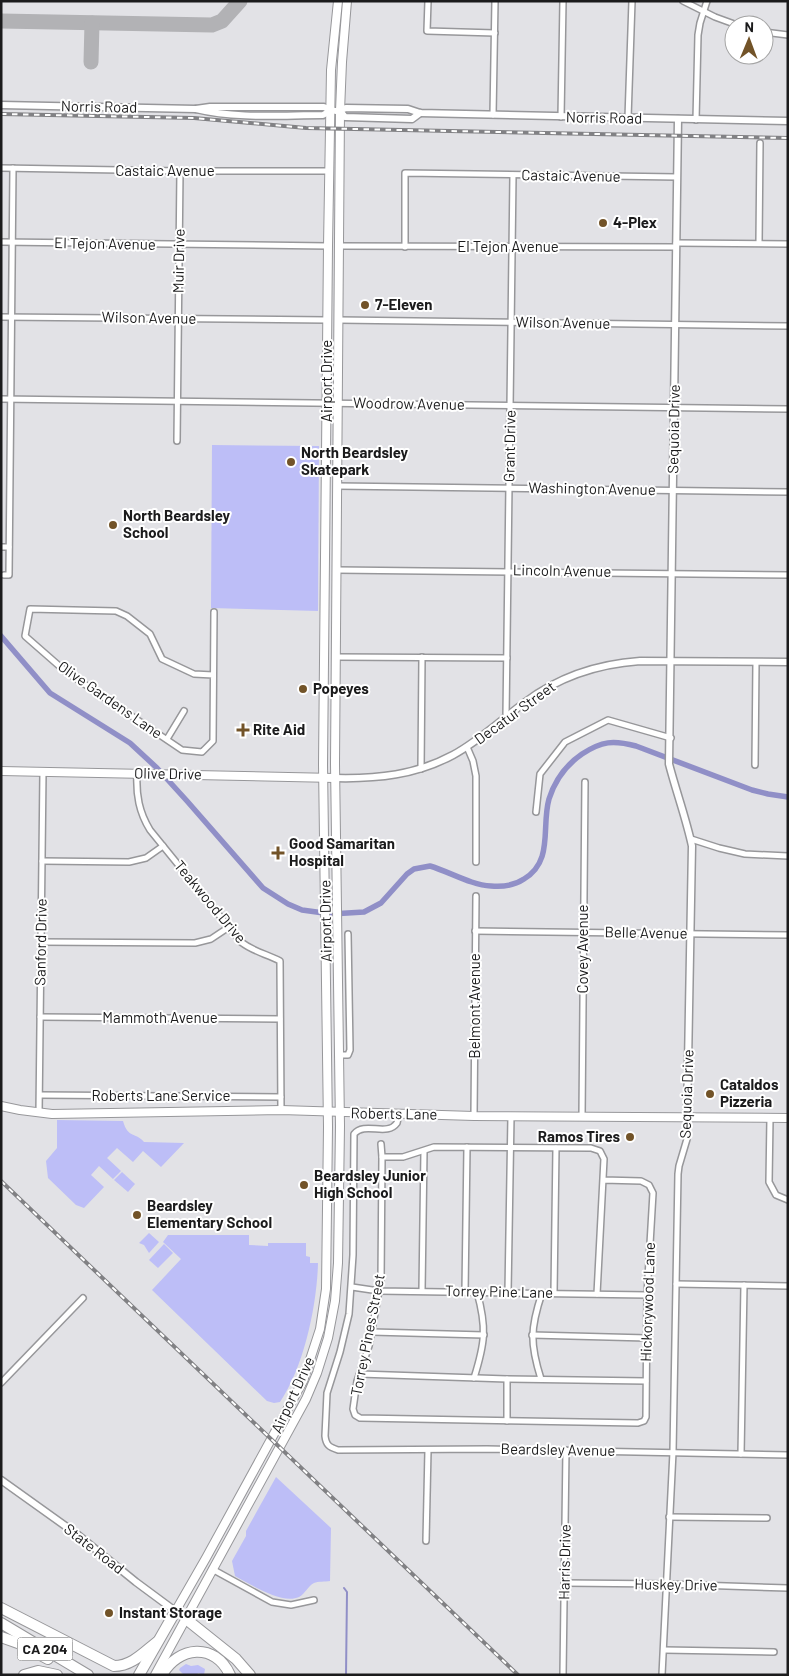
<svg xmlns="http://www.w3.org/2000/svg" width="789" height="1676" font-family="Barlow,sans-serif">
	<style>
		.green { fill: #bdbef7 }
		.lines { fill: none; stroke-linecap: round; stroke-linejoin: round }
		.stream { stroke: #908fc7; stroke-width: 2 }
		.canal { stroke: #908fc7; stroke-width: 5.5 }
		.taxiway { stroke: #b2b2b5; stroke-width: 15 }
		.minor-casing { stroke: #97979a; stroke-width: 8 }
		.tertiary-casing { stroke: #97979a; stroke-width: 9 }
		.secondary-casing { stroke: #97979a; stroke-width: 10 }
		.motorway-casing { stroke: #97979a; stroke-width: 12 }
		.minor { stroke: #fff; stroke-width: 5 }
		.tertiary { stroke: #fff; stroke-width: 6 }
		.secondary { stroke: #fff; stroke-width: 8 }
		.motorway { stroke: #fff; stroke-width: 10 }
		.rail-casing { stroke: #818184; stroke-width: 4 }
		.rail { stroke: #fff; stroke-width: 2; stroke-dasharray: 5.5; stroke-linecap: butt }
		.poi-dot { fill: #725328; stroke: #fff; stroke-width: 2 }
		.labels { text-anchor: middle; stroke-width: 4; stroke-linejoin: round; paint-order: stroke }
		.shield { fill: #fff; stroke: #5f5f60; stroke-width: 1 }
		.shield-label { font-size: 14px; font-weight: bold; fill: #1b1b1c }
		.street-label { font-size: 15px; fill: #1b1b1c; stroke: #fff }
		.poi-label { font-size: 15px; font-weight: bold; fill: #1b1b1c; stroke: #fff; text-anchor: start }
	</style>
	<rect width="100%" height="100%" fill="#e2e2e6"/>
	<!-- green -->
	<g class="green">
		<path d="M212 445 319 446 318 611 211 608Z"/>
		<path d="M57 1120 123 1121C128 1139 136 1132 144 1142L184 1143 161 1167 143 1151 133 1162 117 1148 107 1158 121 1171 113 1179 99 1166 91 1175 104 1187 84 1208 76 1205 48 1178 46 1161 57 1148Z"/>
		<path d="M122 1172 135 1184 128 1192 114 1180Z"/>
		<path d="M149 1233 159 1242 149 1253 144 1245 139 1243Z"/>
		<path d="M168 1235H249V1245L268 1246V1243H306V1256L310 1257V1263H318C317 1305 304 1367 280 1402L274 1403 267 1401 152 1290 181 1259 163 1242Z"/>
		<path d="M164 1244 173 1253 158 1268 149 1260Z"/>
		<path d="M276 1477 331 1528 330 1581C325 1582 318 1581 314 1583 308 1586 305 1594 299 1597 282 1605 250 1584 235 1576L232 1561 246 1536V1531Z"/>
		<path d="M186 1664 191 1666 198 1665 205 1669 204 1675 198 1673 197 1675H182L183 1674 179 1670 180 1668Z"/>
	</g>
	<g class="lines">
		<!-- stream -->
		<path class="stream" d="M344 1588 347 1592 346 1675"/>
		<!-- canal -->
		<path class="canal" d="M1 636 50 693 130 743 157 768 187 801 263 888 288 904 302 910 331 914 364 912 381 903 407 874 414 869 430 866C450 872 471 885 491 886 502 887 515 885 524 879 554 861 541 827 549 799 555 780 566 765 582 754 602 741 613 740 636 746L752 790 768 794 788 797"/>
		<!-- taxiway -->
		<g class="taxiway">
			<path d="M1 21 212 25 222 21 240 1"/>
			<path d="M91 62 92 23"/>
		</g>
		<!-- minor casing -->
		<g class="minor-casing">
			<g id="minor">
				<path d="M428 1 427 31 495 33"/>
				<path d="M683 1 715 17 737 25"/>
				<path d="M764 32 788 35"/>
				<path d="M493 115 495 1"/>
				<path d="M561 117 563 1"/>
				<path d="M628 118 632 1"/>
				<path d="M696 120 698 35 700 23 707 1"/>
				<path d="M1 168 180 171H329"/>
				<path d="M1 242 328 246"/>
				<path d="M676 243 788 244"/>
				<path d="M759 243 760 143"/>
				<path d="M340 246 676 247"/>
				<path d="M405 247V173L677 177"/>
				<path d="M1 317 327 320"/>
				<path d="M339 320 788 326"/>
				<path d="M1 399 788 409"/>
				<path d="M177 441 180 171"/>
				<path d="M337 486 788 492"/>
				<path d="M1 547H9"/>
				<path d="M337 570 788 575"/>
				<path d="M4 575H9L13 168"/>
				<path d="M336 657 507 658"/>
				<path d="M213 675 194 674 162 659 150 634 127 616 116 611 30 609 25 636 65 671 182 750 202 752 213 741 214 612"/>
				<path d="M506 717 513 175"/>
				<path d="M167 739 184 711"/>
				<path d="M467 747 473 761 476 776V862"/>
				<path d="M755 765 756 662"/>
				<path d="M421 769 422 657"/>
				<path d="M137 774C136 795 139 812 150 830L241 942C254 952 267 954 280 961L281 1110"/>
				<path d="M536 812 540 774 565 742 608 720 671 738"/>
				<path d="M691 839 719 848 745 854 788 856"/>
				<path d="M42 861 129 862 146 858 163 846"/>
				<path d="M475 931 788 935"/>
				<path d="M41 942 195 943 211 939 229 927"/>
				<path d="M40 1017 280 1019"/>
				<path d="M338 1055H348L350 1050 348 934"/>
				<path d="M40 1095 281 1097"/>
				<path d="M39 1113 43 772"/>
				<path d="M399 1114 397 1123C387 1137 365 1121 354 1134L353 1255 349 1314 340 1352 327 1393 325 1436C326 1445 329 1447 338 1450L487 1449 788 1455"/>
				<path d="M474 1116 476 896"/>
				<path d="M582 1117 585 782"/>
				<path d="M770 1118 769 1182 776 1195 788 1200"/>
				<path d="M381 1144 382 1157"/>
				<path d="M676 1284 788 1286"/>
				<path d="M352 1287 379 1291 647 1295"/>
				<path d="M422 1291 424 1151"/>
				<path d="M465 1292 467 1147"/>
				<path d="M508 1292 511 1116"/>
				<path d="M554 1293 556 1148"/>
				<path d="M597 1294 604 1159 600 1151 591 1148 434 1147 403 1157H382L381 1280 369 1346 357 1381 353 1409 355 1415 360 1418 638 1423 644 1421 646 1417 647 1295 653 1193 649 1185 641 1181 603 1180"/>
				<path d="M372 1332 484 1335"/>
				<path d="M532 1335 647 1338"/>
				<path d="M360 1374 507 1379 646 1381"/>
				<path d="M474 1378C485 1343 487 1328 477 1292"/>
				<path d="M541 1379C530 1344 530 1329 542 1293"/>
				<path d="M1 1383 83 1298"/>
				<path d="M507 1421V1379"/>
				<path d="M741 1454 744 1285"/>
				<path d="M669 1517 767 1518"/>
				<path d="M426 1541 428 1450"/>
				<path d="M212 1569 272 1602 291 1605 314 1600"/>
				<path d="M564 1583 667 1584 788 1588"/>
				<path d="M664 1650 774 1652"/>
				<path d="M563 1675 566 1450"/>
				<path d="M662 1675 673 1452 678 1174 679 1166 687 1139V1118"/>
			</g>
		</g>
		<!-- tertiary casing -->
		<g class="tertiary-casing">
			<g id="tertiary">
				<path d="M1 105 196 109C237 119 281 115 323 115L330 111"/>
				<path d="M196 109 210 107H324C332 112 338 112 346 108L408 109 420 113 788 121"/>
				<path d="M340 111 345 117 412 119 420 113"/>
				<path d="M678 119 669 764C676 791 686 818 692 846L687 1118"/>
				<path d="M335 778C377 779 416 775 453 755 479 741 501 720 524 703 558 677 597 664 640 661L788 662"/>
				<path d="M1 1480 78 1535 136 1582 186 1619"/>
			</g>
		</g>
		<!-- secondary casing -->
		<g class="secondary-casing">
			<g id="secondary">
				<path d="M1 771 335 778"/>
				<path d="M1 1106 20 1110 52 1114 281 1110 474 1116 788 1118"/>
				<path d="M175 1612 206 1558 303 1381 320 1329 326 1289 328 1127 323 765 328 246 331 70 338 1"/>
				<path d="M155 1675 306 1399 317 1373 328 1338 335 1301 338 1263 340 1126 335 764 340 111 342 62 347 1"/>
			</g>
		</g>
		<!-- motorway casing -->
		<g class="motorway-casing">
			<g id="motorway">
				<path d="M1 1608 114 1666C132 1666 144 1652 157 1642"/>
				<path d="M186 1619 236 1659 250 1675"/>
				<path d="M1 1623 88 1675"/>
				<path d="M1 1637 18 1643 48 1659"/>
				<path d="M24 1675 38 1671 57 1675"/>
				<path d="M139 1675 175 1612"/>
				<path d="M162 1675C178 1646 215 1642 230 1675"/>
			</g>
		</g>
		<!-- minor -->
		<use href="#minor" class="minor"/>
		<!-- tertiary -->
		<use href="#tertiary" class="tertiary"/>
		<!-- secondary -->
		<use href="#secondary" class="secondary"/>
		<!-- motorway -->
		<use href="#motorway" class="motorway"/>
		<!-- rail casing -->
		<g class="rail-casing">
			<g id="rail">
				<path d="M1 114 194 118 306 128 788 138"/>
				<path d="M1 1181 518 1675"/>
			</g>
		</g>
		<!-- rail -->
		<use href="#rail" class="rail"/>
	</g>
	<!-- markers -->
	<g class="poi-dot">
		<circle cx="603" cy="223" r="5"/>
		<circle cx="365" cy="305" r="5"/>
		<circle cx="291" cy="462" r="5"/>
		<circle cx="113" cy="525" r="5"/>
		<circle cx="303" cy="689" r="5"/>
		<path d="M240.5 722.5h5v5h5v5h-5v5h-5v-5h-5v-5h5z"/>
		<path d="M275.5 845.5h5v5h5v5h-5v5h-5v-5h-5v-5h5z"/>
		<circle cx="710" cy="1094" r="5"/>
		<circle cx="630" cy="1137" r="5"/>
		<circle cx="304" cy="1185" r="5"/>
		<circle cx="137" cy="1215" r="5"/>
		<circle cx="109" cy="1613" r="5"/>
	</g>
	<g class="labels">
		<!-- shield labels -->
		<rect class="shield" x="17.5" y="1637.5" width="55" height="23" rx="4"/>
		<g class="shield-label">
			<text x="45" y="1654">CA 204</text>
		</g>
		<!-- street labels -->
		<g class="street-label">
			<text transform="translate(99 107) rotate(1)" y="5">Norris Road</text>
			<text transform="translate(604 118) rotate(1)" y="5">Norris Road</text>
			<text x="165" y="176">Castaic Avenue</text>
			<text transform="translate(571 176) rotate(1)" y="5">Castaic Avenue</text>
			<text transform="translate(105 244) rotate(1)" y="5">El Tejon Avenue</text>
			<text x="508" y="252">El Tejon Avenue</text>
			<text transform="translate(179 261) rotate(-89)" y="5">Muir Drive</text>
			<text transform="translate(149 318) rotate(1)" y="5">Wilson Avenue</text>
			<text transform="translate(563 323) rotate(1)" y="5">Wilson Avenue</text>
			<text transform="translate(327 381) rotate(-90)" y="5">Airport Drive</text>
			<text transform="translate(409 404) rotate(1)" y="5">Woodrow Avenue</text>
			<text transform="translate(674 429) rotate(-89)" y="5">Sequoia Drive</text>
			<text transform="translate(510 446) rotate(-89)" y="5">Grant Drive</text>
			<text transform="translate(592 489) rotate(1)" y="5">Washington Avenue</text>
			<text transform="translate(562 571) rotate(1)" y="5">Lincoln Avenue</text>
			<text transform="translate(110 700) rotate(35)" y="5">Olive Gardens Lane</text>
			<text transform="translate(515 713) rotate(-36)" y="5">Decatur Street</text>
			<text transform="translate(168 774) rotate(1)" y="5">Olive Drive</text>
			<text transform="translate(210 902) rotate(50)" y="5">Teakwood Drive</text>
			<text transform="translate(326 921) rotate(-91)" y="5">Airport Drive</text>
			<text transform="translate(646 933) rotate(1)" y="5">Belle Avenue</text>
			<text transform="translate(41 942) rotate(-89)" y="5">Sanford Drive</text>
			<text transform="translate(583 949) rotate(-90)" y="5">Covey Avenue</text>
			<text transform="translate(475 1006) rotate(-90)" y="5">Belmont Avenue</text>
			<text x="160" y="1023">Mammoth Avenue</text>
			<text transform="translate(687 1094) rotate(-88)" y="5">Sequoia Drive</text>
			<text x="161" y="1101">Roberts Lane Service</text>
			<text transform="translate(394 1114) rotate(1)" y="5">Roberts Lane</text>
			<text transform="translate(499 1292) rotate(1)" y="5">Torrey Pine Lane</text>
			<text transform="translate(648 1302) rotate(-88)" y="5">Hickorywood Lane</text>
			<text transform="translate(368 1335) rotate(-79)" y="5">Torrey Pines Street</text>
			<text transform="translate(293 1395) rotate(-65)" y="5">Airport Drive</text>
			<text transform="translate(558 1450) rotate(1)" y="5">Beardsley Avenue</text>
			<text transform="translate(94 1549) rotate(38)" y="5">State Road</text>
			<text transform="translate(565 1562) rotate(-89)" y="5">Harris Drive</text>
			<text transform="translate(676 1585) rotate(1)" y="5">Huskey Drive</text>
		</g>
		<!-- poi labels -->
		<g class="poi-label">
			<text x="613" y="228">4-Plex</text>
			<text x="375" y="310">7-Eleven</text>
			<text x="301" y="458">North Beardsley<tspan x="301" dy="17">Skatepark</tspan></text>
			<text x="123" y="521">North Beardsley<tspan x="123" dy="17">School</tspan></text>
			<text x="313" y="694">Popeyes</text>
			<text x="253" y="735">Rite Aid</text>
			<text x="289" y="849">Good Samaritan<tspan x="289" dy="17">Hospital</tspan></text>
			<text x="720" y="1090">Cataldos<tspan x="720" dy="17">Pizzeria</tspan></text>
			<text x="620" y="1142" text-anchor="end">Ramos Tires</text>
			<text x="314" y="1181">Beardsley Junior<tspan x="314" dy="17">High School</tspan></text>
			<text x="147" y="1211">Beardsley<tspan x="147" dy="17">Elementary School</tspan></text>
			<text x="119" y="1618">Instant Storage</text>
		</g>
	</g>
	<!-- border -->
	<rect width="789" height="1676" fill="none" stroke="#1b1b1c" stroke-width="5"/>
	<!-- north arrow -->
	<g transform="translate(749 40) rotate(1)"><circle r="24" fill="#ffffff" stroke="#a4a4a4"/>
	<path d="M0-4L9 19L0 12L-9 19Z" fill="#725328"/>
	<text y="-8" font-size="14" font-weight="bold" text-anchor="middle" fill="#1b1b1c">N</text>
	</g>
</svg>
